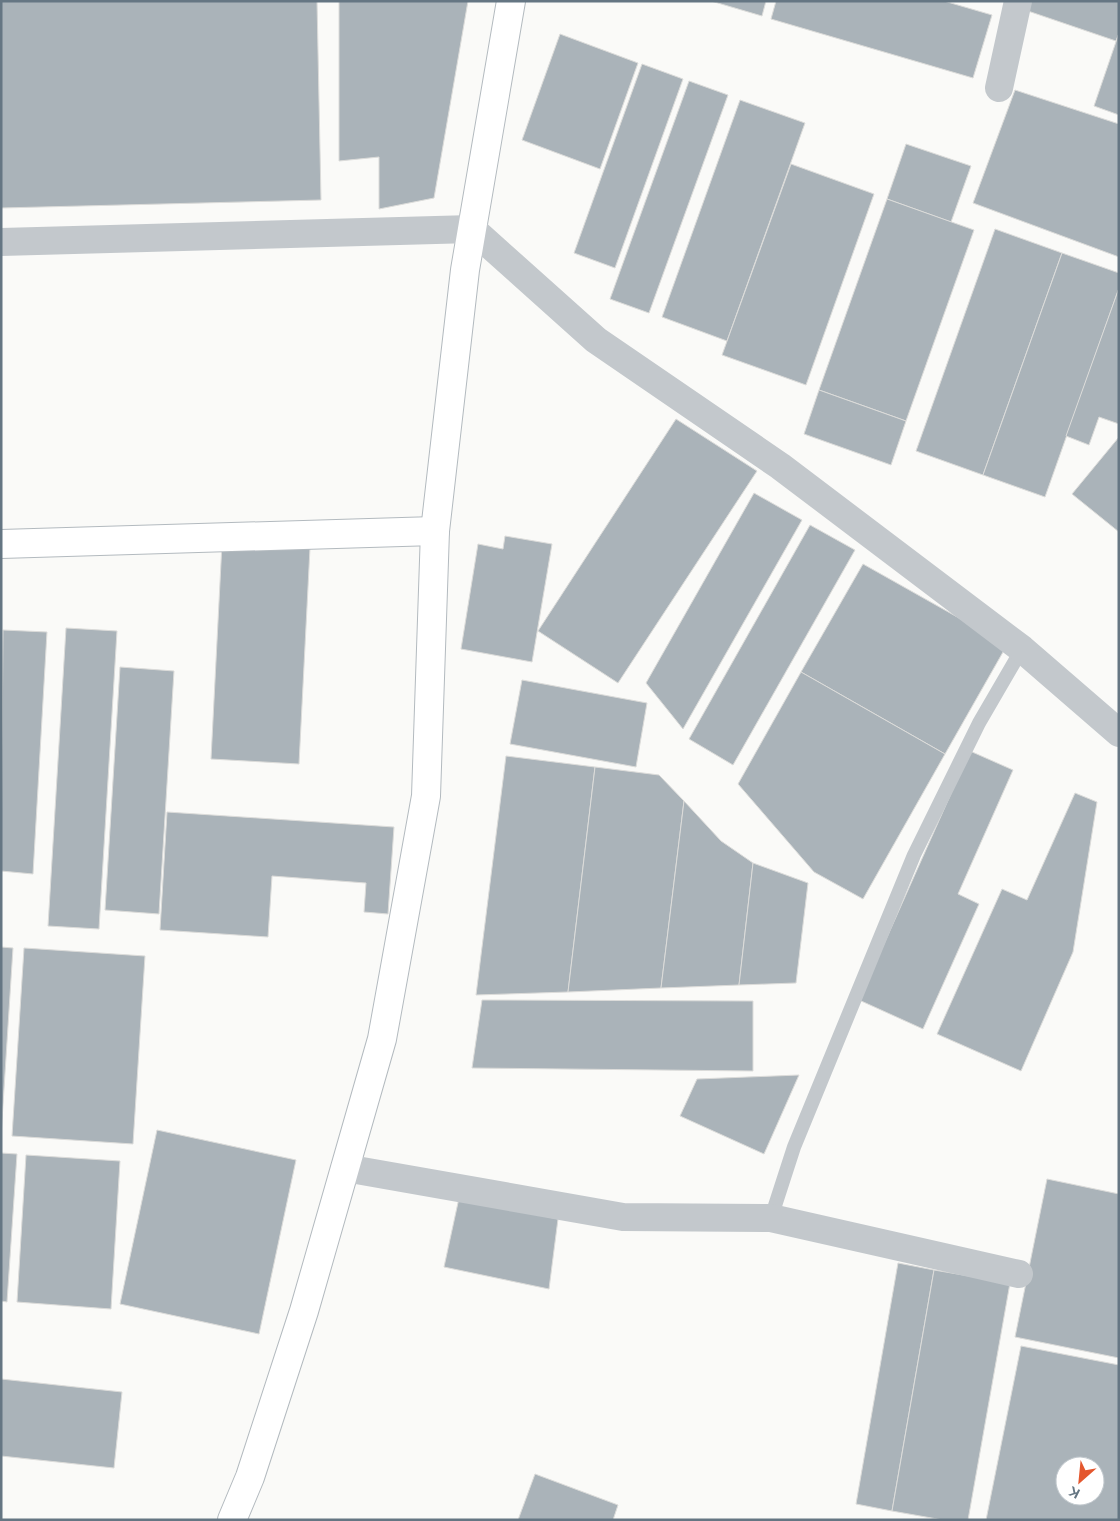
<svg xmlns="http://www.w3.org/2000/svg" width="1120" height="1521" font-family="Helvetica,sans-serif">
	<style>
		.building { fill: #aab3b9; stroke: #dcdcda; fill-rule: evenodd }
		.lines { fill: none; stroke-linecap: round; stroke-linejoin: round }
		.secondary-casing { stroke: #b3babf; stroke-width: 30 }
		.lane { stroke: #c3c8cc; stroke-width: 14 }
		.street { stroke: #c3c8cc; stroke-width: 28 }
		.secondary { stroke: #fff; stroke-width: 28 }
	</style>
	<rect width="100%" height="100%" fill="#fafaf8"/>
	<!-- building -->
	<g class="building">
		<path d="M1 1H317L321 200 1 208Z"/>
		<path d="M339 1H468L434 198 379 209V157L339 161Z"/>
		<path d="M711 1H766L762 16Z"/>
		<path d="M776 1H944L992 15 973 78 771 19Z"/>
		<path d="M1027 1H1119V33L1116 41 1025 10Z"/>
		<path d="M1119 33V115L1094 106Z"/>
		<path d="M560 34 638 63 600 169 522 140Z"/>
		<path d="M642 64 683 79 615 268 574 253Z"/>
		<path d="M689 81 728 95 649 313 610 299Z"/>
		<path d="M1015 90 1119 124V257L973 203Z"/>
		<path d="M740 100 805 123 727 341 662 317Z"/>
		<path d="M906 144 971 166 951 222 887 199Z"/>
		<path d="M791 164 874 194 806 385 722 355Z"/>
		<path d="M887 199 974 230 906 421 819 390Z"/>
		<path d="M995 229 1062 253 983 475 916 451Z"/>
		<path d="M1062 253 1119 273V288L1045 497 983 475Z"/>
		<path d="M1119 288V424L1099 417 1089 445 1066 436Z"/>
		<path d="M819 390 906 421 891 465 804 434Z"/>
		<path d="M676 419 757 471 618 683 538 631Z"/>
		<path d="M1119 437V532L1072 494Z"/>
		<path d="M754 493 802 520 683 729 646 683Z"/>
		<path d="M810 525 855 550 733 765 689 739Z"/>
		<path d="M505 536 552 544 532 662 461 649 478 544 503 549Z"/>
		<path d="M222 543 310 548 299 764 211 759Z"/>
		<path d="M863 564 1007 645 945 754 801 672Z"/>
		<path d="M66 628 117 631 99 929 48 926Z"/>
		<path d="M3 630 47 632 33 874 1 871Z"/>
		<path d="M120 667 174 671 159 914 105 910Z"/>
		<path d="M801 672 945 754 863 899 814 872 738 784Z"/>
		<path d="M522 680 647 703 636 767 510 744Z"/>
		<path d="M970 751 1013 770 958 894 979 904 923 1029 859 1000Z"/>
		<path d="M506 756 595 767 568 992 476 995Z"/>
		<path d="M595 767 659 775 684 801 661 988 568 992Z"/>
		<path d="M1075 793 1097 802 1073 952 1021 1071 937 1034 1002 889 1027 900Z"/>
		<path d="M684 801 721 841 753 863 739 985 661 988Z"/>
		<path d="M167 812 394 827 388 914 364 912 366 883 272 876 268 937 160 930Z"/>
		<path d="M753 863 808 883 796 983 739 985Z"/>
		<path d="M1 947 13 948 1 1136Z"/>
		<path d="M24 948 145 956 133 1144 12 1136Z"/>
		<path d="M482 1000 753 1001V1071L472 1068Z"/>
		<path d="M799 1075 764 1154 680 1116 697 1079Z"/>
		<path d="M157 1130 296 1160 259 1334 120 1304Z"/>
		<path d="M1 1153 17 1154 7 1302 1 1301Z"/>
		<path d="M26 1155 120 1161 111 1309 17 1302Z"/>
		<path d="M1047 1179 1119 1194V1358L1015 1337Z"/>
		<path d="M459 1198 558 1219 549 1289 444 1267Z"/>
		<path d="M898 1263 934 1270 892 1511 856 1504Z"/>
		<path d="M934 1270 1010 1283 968 1520H943L892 1511Z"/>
		<path d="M1021 1346 1119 1365V1520H986ZM1065 1466H1095V1496H1065Z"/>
		<path d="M1 1379 122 1392 114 1468 1 1456Z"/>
		<path d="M535 1474 618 1505 613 1520H518Z"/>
	</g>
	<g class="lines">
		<!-- secondary casing -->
		<g class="secondary-casing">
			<g id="secondary">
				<path d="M1 544 435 531"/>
				<path d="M232 1520 250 1477 304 1311 382 1039 426 796 435 531 465 270 511 1"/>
			</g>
		</g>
		<!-- lane -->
		<path class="lane" d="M771 1218 794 1147 914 855 979 723 1022 649"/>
		<!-- street -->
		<g class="street">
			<path d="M999 88 1018 1"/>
			<path d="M1 242 472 229 596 340 780 466 1022 649 1119 733"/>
			<path d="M345 1168 623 1217 771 1218 1019 1274"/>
		</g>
		<!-- secondary -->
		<use href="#secondary" class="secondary"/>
	</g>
	<!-- border -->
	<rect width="1120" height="1521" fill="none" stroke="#657683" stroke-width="5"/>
	<!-- north arrow -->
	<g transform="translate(1080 1481) rotate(207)"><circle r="24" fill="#ffffff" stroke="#c1c8cd"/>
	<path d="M0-4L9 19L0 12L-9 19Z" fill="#e4572e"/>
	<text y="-8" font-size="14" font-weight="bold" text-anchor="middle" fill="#657683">K</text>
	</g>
</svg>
